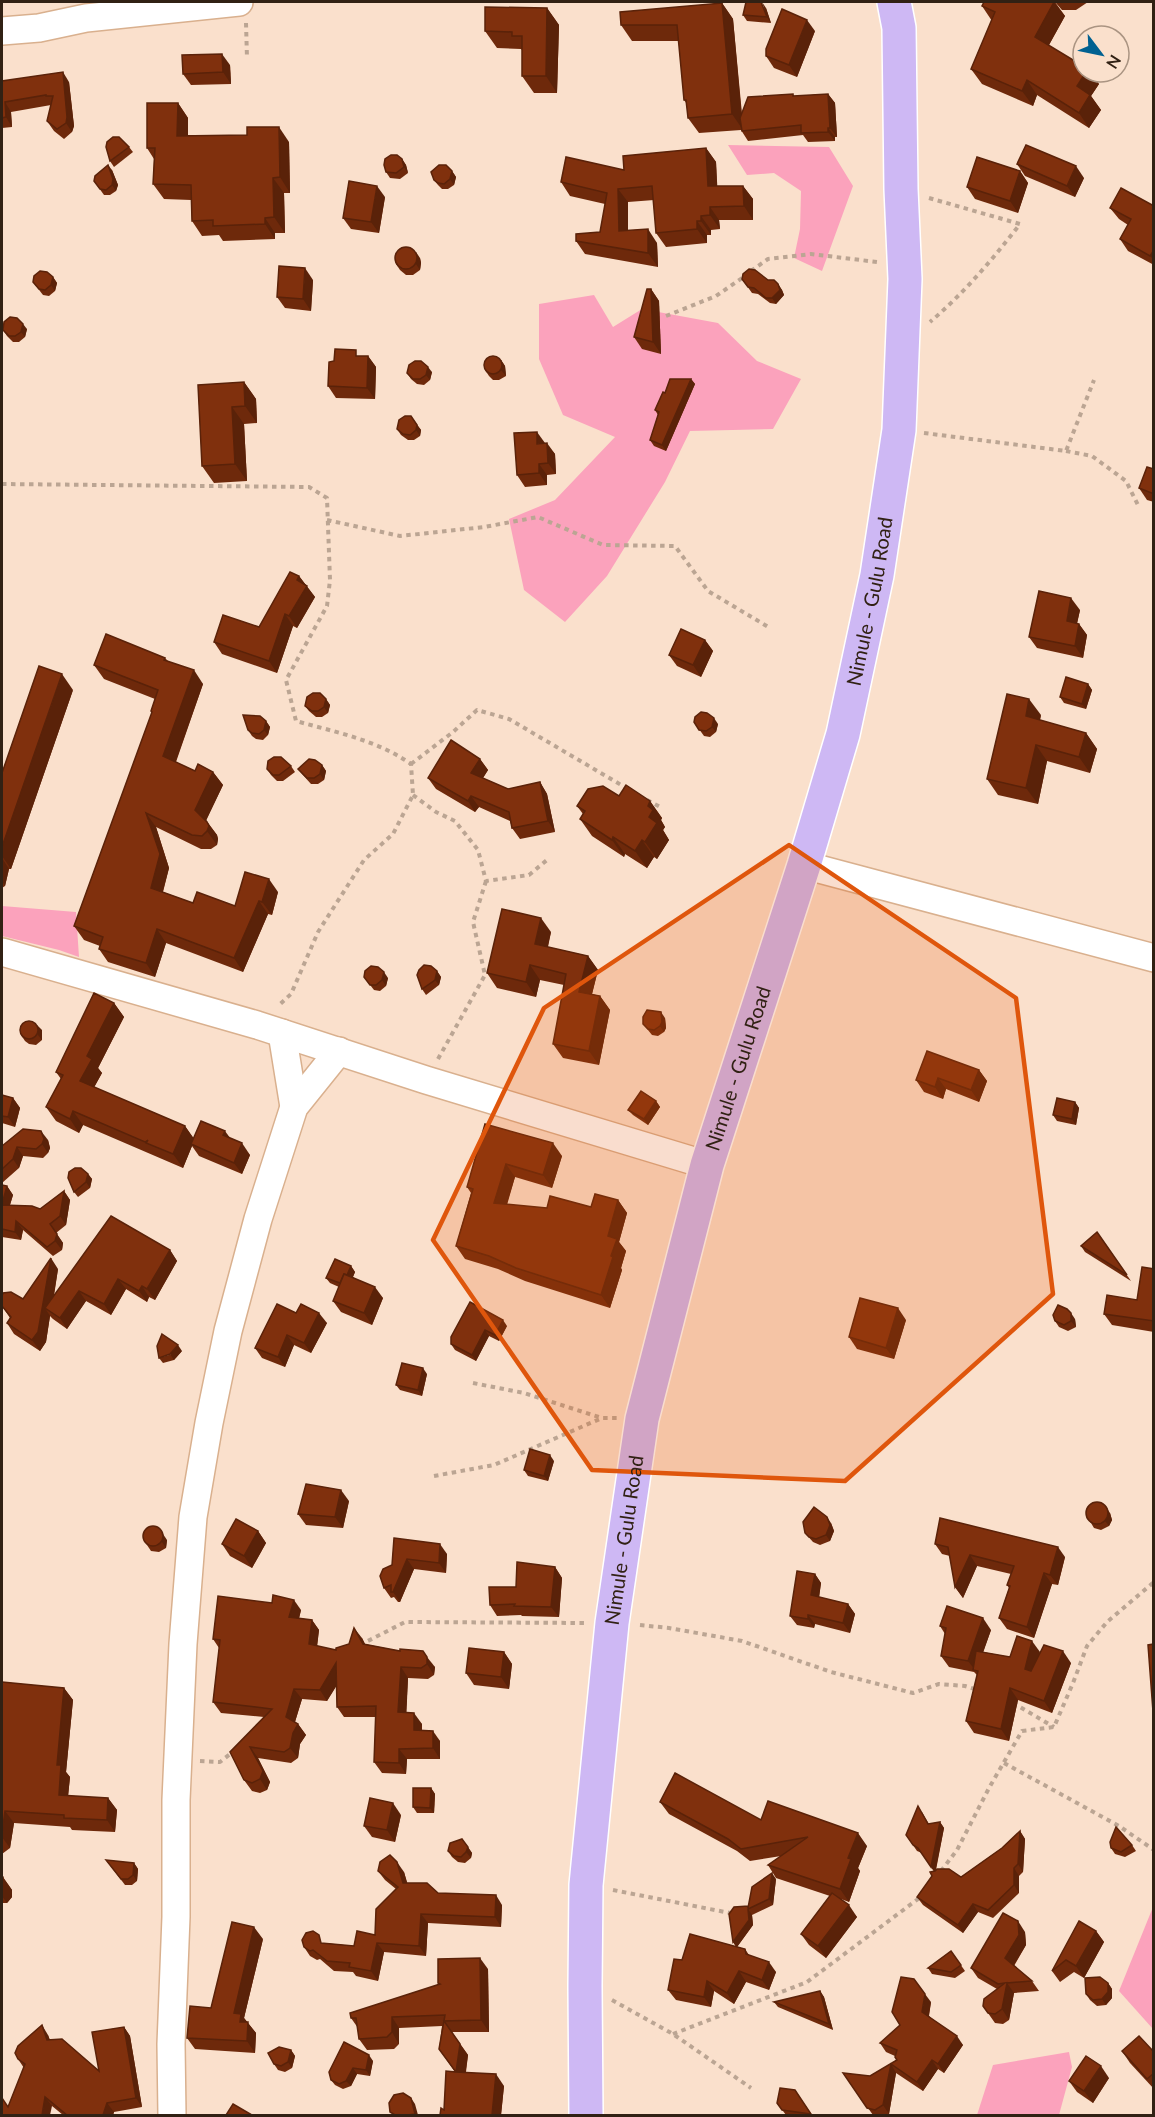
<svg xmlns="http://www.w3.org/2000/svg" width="1155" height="2117" font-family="Lato,sans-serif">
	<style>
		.green { fill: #fba2bc }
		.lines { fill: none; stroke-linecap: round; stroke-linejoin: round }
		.minor-casing { stroke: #d9b08e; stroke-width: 30 }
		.major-casing { stroke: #fff; stroke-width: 36 }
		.path { stroke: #bba593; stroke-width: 4; stroke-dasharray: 4.5 4.5; stroke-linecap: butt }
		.minor { stroke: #fff; stroke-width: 27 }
		.major { stroke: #ceb8f4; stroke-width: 33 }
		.wall { fill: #6e290b }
		.shaded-wall { fill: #5a2209 }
		.building { fill: #80300d; stroke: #5a2209; stroke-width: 1.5 }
		.marked { fill: #df560c; fill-opacity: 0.2; stroke: #df560c; stroke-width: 4.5; stroke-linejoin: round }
		.labels { text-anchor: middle; stroke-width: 6; stroke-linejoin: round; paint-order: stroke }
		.street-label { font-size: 20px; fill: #312114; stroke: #fae0cc }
	</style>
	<rect width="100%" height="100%" fill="#fae0cc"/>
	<!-- green -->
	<g class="green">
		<path d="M728 145 829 147 853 186 822 271 794 258 800 229 801 191 774 173 747 175Z"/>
		<path d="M594 295 613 327 642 309 718 323 757 361 801 379 773 429 690 431 665 482 607 576 565 622 524 590 509 519 555 500 615 437 563 415 539 359V304Z"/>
		<path d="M2 906 76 912 79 957 59 950 2 936Z"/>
		<path d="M1153 1907H1154L1153 2029 1119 1991Z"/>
		<path d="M1069 2052 1072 2067 1059 2115H977L993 2065Z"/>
	</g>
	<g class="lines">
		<!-- minor casing -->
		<g class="minor-casing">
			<g id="minor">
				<path d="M2 31 39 28 86 18 239 2"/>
				<path d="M804 865 1154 958"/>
				<path d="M2 952 257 1025 426 1080 707 1165"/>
				<path d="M282 1033 294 1107"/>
				<path d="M172 2116 171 2044 176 1917V1800L183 1644 193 1517 209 1423 228 1331 258 1219 294 1107 339 1051"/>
			</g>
		</g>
		<!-- major casing -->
		<g class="major-casing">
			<g id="major">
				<path id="s1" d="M586 2116 585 1986 586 1885 612 1623 642 1419 707 1165 804 865 843 734 877 575 899 430 905 279 901 189 899 28 894 2"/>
			</g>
		</g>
		<!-- path -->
		<g class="path">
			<path d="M246 23 247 58"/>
			<path d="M929 198 1020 224C993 259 964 293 930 322"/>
			<path d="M751 271 768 259 811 254 877 262"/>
			<path d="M666 316 716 296 745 276"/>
			<path d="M924 433 1066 451 1094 380"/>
			<path d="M1066 451 1092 456 1126 481 1139 507"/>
			<path d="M2 484 309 487 327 498 330 580 327 606 286 680 296 721C335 732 377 740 411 764L413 795 393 834 364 860 318 932 291 994 278 1006"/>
			<path d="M327 520 400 536 484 527 538 517 603 545 675 546 708 591 770 628"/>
			<path d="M411 764 453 732 477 710 509 719 628 789"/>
			<path d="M413 795 436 812 455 821 478 850 486 881 529 875 547 860"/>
			<path d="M647 800 662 808"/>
			<path d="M438 1059 485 975 473 922 486 881"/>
			<path d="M473 1383 524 1393 602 1418H617"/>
			<path d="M434 1476 494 1465 602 1418"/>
			<path d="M640 1625 669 1628 742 1641 831 1672 913 1693 939 1684 965 1686 978 1690"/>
			<path d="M360 1645 405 1622 587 1623"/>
			<path d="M1013 1703 1054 1727"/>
			<path d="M200 1761 220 1762 234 1751"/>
			<path d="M1004 1763 1119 1826 1154 1850"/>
			<path d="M941 1871 957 1850 989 1788 1022 1731 1054 1727 1073 1683 1087 1646 1107 1622 1154 1582"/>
			<path d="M613 1890 730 1913"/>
			<path d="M612 2000 673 2034 751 2088"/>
			<path d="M673 2034 807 1982 922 1896"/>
		</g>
		<!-- minor -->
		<use href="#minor" class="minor"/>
		<!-- major -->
		<use href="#major" class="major"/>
	</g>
	<!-- wall -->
	<g class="wall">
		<path d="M984 2H1055L1065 16 1049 45 1099 84 1091 96 1101 110 1089 128 1037 95 1033 106 982 84 971 69 992 21 982 6Z"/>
		<path d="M1055 2H1088L1076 10H1062Z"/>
		<path d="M722 3 733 19 742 114 793 94 794 96 828 94 835 103 837 137H835V141L808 142 803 135 748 141 741 130 699 133 688 118 687 104 684 100 679 41H632L621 25Z"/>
		<path d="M547 8 559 25 557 93H534L522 76V50L521 49 497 48 485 31Z"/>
		<path d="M766 8 771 23 747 21 743 15Z"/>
		<path d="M815 31 797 77 774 68 766 56Z"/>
		<path d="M230 65 231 84 191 85 183 74Z"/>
		<path d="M2 81 69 82 74 126 72 132 64 139 54 131 47 121 51 105 11 112 12 127 2 128Z"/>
		<path d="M178 103 188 118V135L289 142 290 193H284L285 233H275V239L223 241 219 235 202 236 192 221 191 200 164 199 153 184 154 159 147 148Z"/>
		<path d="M129 147 133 152 114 167 110 161Z"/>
		<path d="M706 148 716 162 717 186H743L753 199V220H719L720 229 711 230V235H707V243L666 247 656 233 654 200 628 202V230L657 243 658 267 585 254 576 241 600 232 605 204 570 196 561 182 624 170Z"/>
		<path d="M402 159 406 165 408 173 400 179 390 178 386 172Z"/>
		<path d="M1017 164 1084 178 1075 197 1025 176Z"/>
		<path d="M112 170 118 185 116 191 110 195H104L94 181Z"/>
		<path d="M452 171 456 177 454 185 448 189H442L438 185 434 180Z"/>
		<path d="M1020 171 1028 183 1018 213 975 199 967 187Z"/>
		<path d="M385 197 379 233 351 229 343 218Z"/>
		<path d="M1154 206V265L1128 251 1120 239 1128 225 1119 219 1110 208Z"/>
		<path d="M420 258 421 263 420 270 413 275H406L400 270 396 264Z"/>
		<path d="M53 277 57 283 55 291 49 296 43 295 33 282Z"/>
		<path d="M742 279 768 280 778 284 782 290 784 295 776 304 770 303 758 294 752 293Z"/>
		<path d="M313 280 311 311 285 308 277 297Z"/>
		<path d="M651 289 659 301 661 354 642 349 634 337Z"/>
		<path d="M27 329 25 337 19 342H13L7 336 3 330Z"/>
		<path d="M360 356H368L376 367 375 399 336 398 328 386 334 361Z"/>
		<path d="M501 360 505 366 506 376 499 380H493L489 376 485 370Z"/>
		<path d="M432 372 430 380 424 385 417 384 411 379 407 373Z"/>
		<path d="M691 379 695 384 666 451 654 446 650 440 658 415 655 410 665 393Z"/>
		<path d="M244 382 256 399 257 423 244 424 247 481 214 483 202 466Z"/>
		<path d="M411 416 421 430 420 436 414 440H408L401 435 397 429Z"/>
		<path d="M545 443 555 454 556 474 547 475V485L525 487 517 475Z"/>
		<path d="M1154 469V502L1147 500 1139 488Z"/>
		<path d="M299 576 315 597 297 628 293 626 277 673 222 654 214 642 259 627Z"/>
		<path d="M1080 610 1077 623 1079 624 1087 635 1083 658 1037 648 1029 637Z"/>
		<path d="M705 640 713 651 701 677 677 666 669 655Z"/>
		<path d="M165 658 168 661 203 684 176 762 195 771 213 772 223 785 206 820 217 835 218 839 217 845 211 849H201L156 827 169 868 163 892 193 903 235 906 278 892 272 915 268 914 243 972 166 943 155 977 108 962 99 949 100 946 84 940 74 926 152 713 151 711 155 699 104 679 94 665Z"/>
		<path d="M1088 684 1092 690 1086 709 1064 703 1060 697Z"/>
		<path d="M73 690 11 869H9L5 886 2 888V773Z"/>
		<path d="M326 699 330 705 328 713 322 717H316L309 711 305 706Z"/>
		<path d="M1041 715 1040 720 1086 733 1097 749 1090 773 1047 761 1038 804 998 795 987 779Z"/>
		<path d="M266 721 270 727 268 735 263 740 256 739 252 736 248 730Z"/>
		<path d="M694 722 718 724 716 732 710 737 704 736Z"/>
		<path d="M480 759 488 770 483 778 508 789 540 782 547 794 555 832 520 839 512 828 510 821 479 807 475 812 436 789 428 778Z"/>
		<path d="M322 765 326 771 324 780 318 784H311L302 774 298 769Z"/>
		<path d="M291 766 295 772 283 781H277L271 775 267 769Z"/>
		<path d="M619 796 650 801 662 818 661 820 665 827 663 830 669 840 657 859 654 857 647 868 625 854 624 857 592 836 580 819 583 814 577 806Z"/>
		<path d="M551 932 548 947 588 956 598 970 592 994 600 996 610 1010 599 1065 563 1058 553 1044 564 985 540 980 536 997 497 988 487 973Z"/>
		<path d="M437 971 441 977 439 985 426 995 422 989Z"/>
		<path d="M364 977 388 978 386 986 380 991 374 990Z"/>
		<path d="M114 1003 124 1017 98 1068 102 1073 94 1087 185 1126 193 1138H230L250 1155 242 1174 199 1156 192 1146 183 1168 83 1125 79 1133 56 1121 46 1107 61 1079 56 1072Z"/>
		<path d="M665 1018 666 1028 664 1032 658 1036 652 1035 643 1024Z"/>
		<path d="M42 1030V1040L36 1045 29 1044 25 1041 21 1035Z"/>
		<path d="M979 1070 987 1081 979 1102 946 1089 943 1099 924 1092 916 1080Z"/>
		<path d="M2 1095 13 1098 20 1108 15 1127 2 1123Z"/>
		<path d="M656 1101 660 1107 648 1125 633 1115 628 1110Z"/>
		<path d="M1075 1102 1079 1108 1076 1125 1057 1121 1053 1115Z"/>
		<path d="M485 1124 562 1156 552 1188 515 1177 507 1205 547 1208 591 1207 618 1200 627 1213 619 1242 626 1251 621 1268 622 1270 610 1308 525 1281 498 1269 465 1259 456 1246 471 1193 467 1187Z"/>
		<path d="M48 1140 50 1148 48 1153 43 1158 23 1156 19 1168 2 1183V1146Z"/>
		<path d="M88 1174 92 1179 90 1188 78 1197 74 1192Z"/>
		<path d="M2 1185 7 1186 13 1195 10 1205 40 1209 64 1191 70 1200 66 1225 56 1233 63 1243 62 1250 53 1256 23 1230 21 1240 2 1237Z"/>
		<path d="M1097 1232 1131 1281 1085 1252 1081 1246Z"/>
		<path d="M170 1250 177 1261 155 1300 149 1297 147 1302 126 1289 111 1315 86 1301 67 1329 53 1319 50 1316 46 1342 40 1351 14 1334 7 1323 10 1318 2 1306 23 1299 58 1269 54 1296Z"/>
		<path d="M351 1266 355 1272 353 1277 383 1298 372 1325 341 1312 333 1301 339 1287 330 1283 326 1278Z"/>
		<path d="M1154 1269V1332L1112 1325 1104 1314 1137 1300Z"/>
		<path d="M296 1313 327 1323 311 1353 294 1345 285 1367 262 1358 255 1348Z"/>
		<path d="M1075 1319 1076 1327 1068 1331 1059 1327 1055 1321Z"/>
		<path d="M906 1320 894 1359 857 1349 849 1337Z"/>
		<path d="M507 1326 499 1341 489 1336 476 1361 455 1350 451 1344V1337Z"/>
		<path d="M182 1351 174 1360 163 1363 159 1358Z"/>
		<path d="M427 1374 422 1396 400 1390 396 1385Z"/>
		<path d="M554 1461 548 1481 528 1476 524 1470Z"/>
		<path d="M349 1501 343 1528 306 1525 298 1514Z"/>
		<path d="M1110 1513 1112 1520 1109 1526 1101 1530 1094 1528 1091 1523 1090 1522Z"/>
		<path d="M831 1523 834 1531 830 1541 820 1545 813 1542 805 1533Z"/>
		<path d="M258 1531 266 1543 252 1568 230 1556 222 1544Z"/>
		<path d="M394 1538 447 1554 446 1573 414 1569 400 1602H398L394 1597 391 1598 384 1588 392 1565Z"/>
		<path d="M143 1539 167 1540 166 1548 159 1552 151 1551Z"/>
		<path d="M935 1544 1065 1557 1058 1585 1052 1584 1034 1638 1007 1629 999 1618 1009 1588 1007 1585 1011 1574 977 1566 963 1598 955 1587 950 1556 942 1554Z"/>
		<path d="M555 1567 562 1578 559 1617 522 1616 521 1615 497 1616 490 1605 516 1587Z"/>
		<path d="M815 1574 821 1583 819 1597 848 1604 855 1614 850 1633 815 1624 814 1628 797 1625 790 1616Z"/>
		<path d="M301 1610 299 1618 312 1620 319 1630 317 1646 336 1650 362 1638 365 1644 400 1651 435 1667 434 1675 428 1679 408 1678 406 1713 422 1724V1730L440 1741V1759H407L406 1774 382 1773 374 1762 376 1717H344L337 1707 336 1686 327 1701 302 1699 295 1722 298 1724 306 1735 300 1744 298 1758 291 1763 258 1758 270 1782 267 1790 260 1793 252 1791 244 1780 230 1752 264 1717 221 1713 213 1702 219 1648 213 1639Z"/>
		<path d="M940 1626 991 1630 983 1652 1010 1657 1040 1653 1071 1663 1052 1713 1018 1700 1009 1741 974 1733 966 1721 977 1675 974 1672 949 1667 941 1656 945 1634Z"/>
		<path d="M504 1652 512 1664 509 1689 474 1685 466 1673Z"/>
		<path d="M2 1682 64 1688 73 1700 66 1772 70 1777 68 1796 108 1798 117 1810 115 1832 72 1830 70 1827 14 1823 10 1848 2 1854Z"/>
		<path d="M431 1788 435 1794 434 1813H417L413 1807Z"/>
		<path d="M660 1802 867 1846 858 1868 860 1871 849 1902 841 1899 857 1917 826 1958 809 1945 801 1934 830 1896 776 1878 768 1865 781 1856 750 1861 737 1851 669 1814Z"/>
		<path d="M922 1812 929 1824 940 1822 944 1828 936 1870 961 1877 1002 1848 1020 1831 1025 1839 1023 1872 1019 1876V1893L993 1918 978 1912 963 1933 923 1905 917 1897 932 1876 934 1871 922 1853 917 1851 906 1835Z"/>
		<path d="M401 1815 395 1842 372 1837 364 1826Z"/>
		<path d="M462 1839 472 1853 471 1858 465 1863 458 1862 452 1857 448 1851Z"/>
		<path d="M1132 1845 1136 1851 1125 1857 1115 1854 1111 1848Z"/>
		<path d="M106 1860 134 1863 138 1869 137 1881 132 1885H125Z"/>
		<path d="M378 1871 404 1872 407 1883 438 1893 502 1905 501 1927 428 1923 426 1956 384 1952 378 1981 356 1976 353 1972 334 1971 320 1959 317 1960 310 1956 304 1947 325 1943 354 1946 375 1935 396 1889 385 1880Z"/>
		<path d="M2 1876 12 1890V1897L7 1903H2Z"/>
		<path d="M776 1879 773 1905 752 1915 753 1925 737 1947 745 1949 749 1955 776 1972 769 1990 746 1982 734 2004 714 1991 711 2007 676 2000 668 1990 682 1960 736 1947 733 1942 748 1906Z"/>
		<path d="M1096 1931 1104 1942 1084 1978 1074 1972 1060 1982 1052 1971Z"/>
		<path d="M1025 1932 1026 1945 1014 1966 1032 1981 1039 1991 1014 1993 1009 2020 1003 2024 995 2023 983 2006 997 1989 978 1978 971 1968Z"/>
		<path d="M263 1939 244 2018 256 2033 255 2053 195 2049 187 2038 211 2008Z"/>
		<path d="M951 1951 965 1971 955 1978 932 1974 928 1968Z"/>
		<path d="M488 1969 489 2032H452L468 2055 466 2072 504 2086 501 2115H440L444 2110 455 2072 439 2049 442 2026 399 2028V2044L394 2049 367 2050 359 2039 358 2028 351 2018Z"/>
		<path d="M1108 1983 1112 1989V1998L1106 2005 1097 2006 1090 2000 1086 1994Z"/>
		<path d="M820 1991 824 1997 833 2030 778 2007 774 2002Z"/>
		<path d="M931 2002 929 2016 963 2045 944 2073 938 2069 923 2091 896 2073 889 2114 886 2115H873L843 2073 870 2076 897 2060 895 2056 886 2052 880 2043Z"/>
		<path d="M124 2027 130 2036 142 2107 114 2112 113 2115H63L52 2106 8 2107 24 2068 18 2059 48 2035 50 2040 99 2071Z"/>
		<path d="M344 2042 373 2061 370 2076 357 2074 351 2086 343 2089 335 2085 331 2080Z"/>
		<path d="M291 2050 295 2056 292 2068 285 2072 278 2070 274 2064Z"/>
		<path d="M1122 2051 1154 2052V2089L1130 2063Z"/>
		<path d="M1109 2078 1093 2103 1077 2092 1069 2081Z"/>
		<path d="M795 2090 812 2115H786L777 2103Z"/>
	</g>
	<!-- shaded-wall -->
	<g class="shaded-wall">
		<path d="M762 2 766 8 771 23 767 17Z"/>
		<path d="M1054 2 1065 16 1045 52 1035 37Z"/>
		<path d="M722 3 733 19 743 130 732 114Z"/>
		<path d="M547 8 559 25 557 93 546 76Z"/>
		<path d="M807 20 815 31 797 77 789 65Z"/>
		<path d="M222 54 230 65 231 84 223 72Z"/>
		<path d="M63 72 69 82 74 126 72 132 66 123Z"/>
		<path d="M1086 72H1091L1099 84 1091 96 1101 110 1089 128 1079 113 1077 86Z"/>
		<path d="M1027 80 1037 95 1033 106 1022 91Z"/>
		<path d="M828 94 835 103 837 137 830 128Z"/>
		<path d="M5 102 11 112 12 127 6 117Z"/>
		<path d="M178 103 188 118V151L177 136Z"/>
		<path d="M279 127 289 142 290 193 280 177Z"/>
		<path d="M828 128 835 137V141L828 132Z"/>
		<path d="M706 148 716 162 718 200 708 186Z"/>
		<path d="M402 159 406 165 408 173 404 167Z"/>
		<path d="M108 165 112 170 118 185 116 191 112 185Z"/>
		<path d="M1076 166 1084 178 1075 197 1067 186Z"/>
		<path d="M452 171 456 177 454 185 450 179Z"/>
		<path d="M1020 171 1028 183 1018 213 1010 201Z"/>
		<path d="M273 178 284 193 285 233 274 217Z"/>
		<path d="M377 186 385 197 379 233 371 222Z"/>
		<path d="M743 186 753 199V220L744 206Z"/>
		<path d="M618 189 628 202V245L619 231Z"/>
		<path d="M710 207 719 220 720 229 710 215Z"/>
		<path d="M701 216 711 230V235L701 221Z"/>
		<path d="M265 218 275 233V239L265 224Z"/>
		<path d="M697 221 707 235V243L697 229Z"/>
		<path d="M648 229 657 243 658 267 648 253Z"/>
		<path d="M1154 250V260L1150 256Z"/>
		<path d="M416 252 420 258 421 263 420 270 416 264Z"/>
		<path d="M305 268 313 280 311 311 303 299Z"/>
		<path d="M53 277 57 283 55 291 51 285Z"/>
		<path d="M778 284 782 290 784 295 776 304 772 298Z"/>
		<path d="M651 289 659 301 661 354 653 342Z"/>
		<path d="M23 324 27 329 25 337 21 332Z"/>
		<path d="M368 356 376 367 375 399 367 388Z"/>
		<path d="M501 360 505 366 506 376 501 370Z"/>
		<path d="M428 367 432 372 430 380 426 375Z"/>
		<path d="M691 379 695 384 666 451 662 445Z"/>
		<path d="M244 382 256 399 257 423 245 406Z"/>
		<path d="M232 407 244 424 247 481 235 464Z"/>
		<path d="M417 425 421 430 420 436 416 430Z"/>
		<path d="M537 432 545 443 537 444Z"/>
		<path d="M547 443 555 454 556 474 548 463Z"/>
		<path d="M539 464 547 475V485L539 473Z"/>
		<path d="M299 576 315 597 297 628 289 616Z"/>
		<path d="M1071 598 1080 610 1075 633 1067 621Z"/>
		<path d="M285 614 293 626 277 673 269 661Z"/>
		<path d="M1079 624 1087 635 1083 658 1075 646Z"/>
		<path d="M705 640 713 651 701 677 693 665Z"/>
		<path d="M194 670 203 684 173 769 163 756Z"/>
		<path d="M62 674 73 690 11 869 2 856V847Z"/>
		<path d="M1088 684 1092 690 1086 709 1082 704Z"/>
		<path d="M326 699 330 705 328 713 324 707Z"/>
		<path d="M1029 699 1041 715 1037 732 1026 716Z"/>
		<path d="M714 718 718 724 716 732 712 727Z"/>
		<path d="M266 721 270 727 268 735 264 730Z"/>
		<path d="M1086 733 1097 749 1090 773 1079 757Z"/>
		<path d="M1036 745 1047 761 1038 804 1026 788Z"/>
		<path d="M480 759 488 770 479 784 471 773Z"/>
		<path d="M322 765 326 771 324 780 320 774Z"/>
		<path d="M213 772 223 785 205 823 195 810Z"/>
		<path d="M540 782 547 794 555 832 548 821Z"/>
		<path d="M471 796 479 807 475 812 468 801Z"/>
		<path d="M650 801 662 818 661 820 665 827 663 830 669 840 657 859 645 842 649 817 648 806Z"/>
		<path d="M146 813 156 827 169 868 160 902 151 888Z"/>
		<path d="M207 822 217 835 218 839 217 845 207 831Z"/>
		<path d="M613 837 625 854 624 857 612 840Z"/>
		<path d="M642 840 654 857 647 868 635 851Z"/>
		<path d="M2 858 9 869 5 886 2 881Z"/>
		<path d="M269 879 278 892 272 915 262 902Z"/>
		<path d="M259 901 268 914 243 972 234 958Z"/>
		<path d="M541 918 551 932 545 958 535 944Z"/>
		<path d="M157 929 166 943 155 977 146 963Z"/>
		<path d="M588 956 598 970 589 1006 579 992Z"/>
		<path d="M530 965 540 980 536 997 526 982Z"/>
		<path d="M437 971 441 977 439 985 435 980Z"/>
		<path d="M384 972 388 978 386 986 382 980Z"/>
		<path d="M600 996 610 1010 599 1065 589 1051Z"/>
		<path d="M114 1003 124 1017 98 1068 102 1073 90 1095 80 1081 87 1056Z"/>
		<path d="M661 1012 665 1018 666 1028 664 1032 660 1026Z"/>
		<path d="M37 1025 42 1030V1040L38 1035Z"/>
		<path d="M979 1070 987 1081 979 1102 971 1090Z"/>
		<path d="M938 1078 946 1089 943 1099 935 1087Z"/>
		<path d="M13 1098 20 1108 15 1127 8 1117Z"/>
		<path d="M656 1101 660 1107 648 1125 644 1119Z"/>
		<path d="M1075 1102 1079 1108 1076 1125 1072 1119Z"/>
		<path d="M73 1111 83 1125 79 1133 70 1119Z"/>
		<path d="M185 1126 195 1140 191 1144 192 1146 183 1168 173 1154Z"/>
		<path d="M41 1131 48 1140 50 1148 48 1153 42 1144Z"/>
		<path d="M225 1131 233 1142 223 1135Z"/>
		<path d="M242 1143 250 1155 242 1174 234 1163Z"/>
		<path d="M553 1143 562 1156 552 1188 543 1175Z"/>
		<path d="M17 1147 23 1156 19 1168 13 1159Z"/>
		<path d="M506 1164 515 1177 503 1216 494 1203Z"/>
		<path d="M88 1174 92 1179 90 1188 86 1182Z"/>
		<path d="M7 1186 13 1195 7 1214 2 1205Z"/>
		<path d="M64 1191 70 1200 66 1225 60 1216Z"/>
		<path d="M618 1200 627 1213 619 1242 626 1251 621 1268 622 1270 610 1308 601 1295 611 1256 608 1236Z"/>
		<path d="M16 1221 23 1230 21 1240 15 1232Z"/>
		<path d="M57 1234 63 1243 62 1250 55 1241Z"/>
		<path d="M170 1250 177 1261 155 1300 147 1289Z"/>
		<path d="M51 1258 58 1269 51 1312 45 1308 50 1316 46 1342 40 1351 32 1340Z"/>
		<path d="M351 1266 355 1272 347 1290 343 1285Z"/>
		<path d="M118 1279 126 1289 111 1315 104 1304Z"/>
		<path d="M142 1286 149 1297 147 1302 139 1291Z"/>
		<path d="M375 1287 383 1298 372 1325 364 1313Z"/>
		<path d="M79 1291 86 1301 67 1329 60 1318Z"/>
		<path d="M898 1308 906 1320 894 1359 886 1348Z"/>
		<path d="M319 1313 327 1323 311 1353 304 1343Z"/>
		<path d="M1071 1313 1075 1319 1076 1327 1071 1321Z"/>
		<path d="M503 1320 507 1326 499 1341 495 1335Z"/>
		<path d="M485 1330 489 1336 476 1361 472 1355Z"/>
		<path d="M287 1335 294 1345 285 1367 278 1357Z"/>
		<path d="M178 1345 182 1351 174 1360 170 1354Z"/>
		<path d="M423 1368 427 1374 422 1396 418 1390Z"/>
		<path d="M550 1455 554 1461 548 1481 544 1476Z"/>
		<path d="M341 1490 349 1501 343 1528 335 1517Z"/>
		<path d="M1106 1507 1110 1513 1112 1520 1109 1526 1105 1521Z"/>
		<path d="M827 1517 831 1523 834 1531 830 1541 826 1535Z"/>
		<path d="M258 1531 266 1543 252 1568 244 1556Z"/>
		<path d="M163 1534 167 1540 166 1548 162 1542Z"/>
		<path d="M440 1544 447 1554 446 1573 439 1563Z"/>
		<path d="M1058 1547 1065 1557 1058 1585 1050 1575Z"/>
		<path d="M970 1555 977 1566 963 1598 955 1587Z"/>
		<path d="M407 1559 414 1569 400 1602 393 1592Z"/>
		<path d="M555 1567 562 1578 559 1617 551 1607Z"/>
		<path d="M1044 1573 1052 1584 1034 1638 1027 1627Z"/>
		<path d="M815 1574 821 1583 818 1605 811 1595Z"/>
		<path d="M294 1600 301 1610 297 1627 289 1617Z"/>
		<path d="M848 1604 855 1614 850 1633 843 1623Z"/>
		<path d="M808 1615 815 1624 814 1628 808 1619Z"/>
		<path d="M983 1618 991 1630 977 1670H975L968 1661Z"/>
		<path d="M312 1620 319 1630 316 1655 309 1644Z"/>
		<path d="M354 1628 362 1638 370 1654 363 1644Z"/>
		<path d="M1032 1641 1040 1652 1033 1681 1025 1669Z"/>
		<path d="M1063 1651 1071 1663 1052 1713 1044 1701Z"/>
		<path d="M504 1652 512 1664 509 1689 501 1677Z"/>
		<path d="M427 1657 435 1667 434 1675 427 1664Z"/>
		<path d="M336 1663 344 1674 327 1701 320 1690Z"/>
		<path d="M401 1667 408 1678 406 1723 398 1712Z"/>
		<path d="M64 1688 73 1700 66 1772 70 1777 67 1807 59 1795 57 1765Z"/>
		<path d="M1010 1688 1018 1700 1009 1741 1001 1729Z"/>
		<path d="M294 1689 302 1699 293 1728 286 1717Z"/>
		<path d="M414 1713 422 1724 421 1741 414 1730Z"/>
		<path d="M298 1724 306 1735 300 1744 298 1758 290 1748 293 1733Z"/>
		<path d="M433 1731 440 1741V1759L433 1748Z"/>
		<path d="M250 1747 258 1758 270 1782 267 1790 260 1779Z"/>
		<path d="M399 1749 407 1759 406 1774 399 1763Z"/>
		<path d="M431 1788 435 1794 434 1813 430 1808Z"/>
		<path d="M108 1798 117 1810 115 1832 107 1820Z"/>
		<path d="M393 1803 401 1815 395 1842 387 1830Z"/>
		<path d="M5 1811 14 1823 10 1848 2 1837Z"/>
		<path d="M940 1822 944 1828 935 1873 931 1867Z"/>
		<path d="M1020 1831 1025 1839 1023 1872 1018 1864Z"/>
		<path d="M858 1833 867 1846 858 1868 860 1871 849 1902 840 1889 848 1858Z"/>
		<path d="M468 1847 472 1853 471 1858 466 1852Z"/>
		<path d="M397 1862 404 1872 410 1892 403 1883Z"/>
		<path d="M134 1863 138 1869 137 1881 133 1875Z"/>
		<path d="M1014 1868 1019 1876V1893L1014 1885Z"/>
		<path d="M772 1873 776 1879 773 1905 769 1899Z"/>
		<path d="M3 1877 12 1890V1897L7 1903 2 1896V1887Z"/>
		<path d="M496 1895 502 1905 501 1927 495 1917Z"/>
		<path d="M973 1904 978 1912 963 1933 958 1925Z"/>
		<path d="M849 1905 857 1917 826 1958 818 1946Z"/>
		<path d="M748 1909 752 1915 753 1925 737 1947 733 1942Z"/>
		<path d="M421 1914 428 1923 426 1956 419 1946Z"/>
		<path d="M1018 1921 1025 1932 1026 1945 1012 1968 1005 1958Z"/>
		<path d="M254 1927 263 1939 244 2018 256 2033 255 2053 247 2041 234 2013Z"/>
		<path d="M1096 1931 1104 1942 1084 1978 1076 1966Z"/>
		<path d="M377 1943 384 1952 378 1981 371 1971Z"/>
		<path d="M480 1958 488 1969 489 2032 481 2020Z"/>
		<path d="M769 1962 776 1972 769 1990 762 1980Z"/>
		<path d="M739 1971 746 1982 734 2004 727 1993Z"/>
		<path d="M707 1981 714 1991 711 2007 704 1997Z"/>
		<path d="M1007 1983 1014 1993 1009 2020 1002 2009Z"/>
		<path d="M1108 1983 1112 1989V1998L1106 2005 1102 1999Z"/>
		<path d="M820 1991 824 1997 833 2030 829 2024Z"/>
		<path d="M925 1994 931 2002 928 2020 922 2012Z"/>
		<path d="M392 2017 399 2028V2044L392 2032Z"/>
		<path d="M42 2025 48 2035 53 2050 47 2040Z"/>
		<path d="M124 2027 130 2036 142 2107 136 2098Z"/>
		<path d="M957 2036 963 2045 944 2073 938 2064Z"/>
		<path d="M460 2044 468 2055 464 2083 456 2072Z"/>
		<path d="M291 2050 295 2056 292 2068 288 2062Z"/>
		<path d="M369 2055 373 2061 370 2076 366 2070Z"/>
		<path d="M932 2060 938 2069 923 2091 917 2082Z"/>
		<path d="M891 2064 896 2073 889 2114 883 2105Z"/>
		<path d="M1101 2066 1109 2078 1093 2103 1084 2091Z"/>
		<path d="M353 2068 357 2074 351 2086 346 2081Z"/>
		<path d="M496 2074 504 2086 501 2115H492Z"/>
		<path d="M45 2097 52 2106 50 2115H42Z"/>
		<path d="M411 2098 415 2104 418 2115H416L415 2114Z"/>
		<path d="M107 2103 114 2112 113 2115H103Z"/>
	</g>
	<!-- building -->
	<g class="building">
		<path d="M746 2H761L767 17 743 15Z"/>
		<path d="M984 2H1054L1035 37 1083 66V72H1086L1077 86 1090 95 1079 113 1027 80 1022 91 971 69 995 12 982 6Z"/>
		<path d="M722 3 732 114 688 118 686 100H684L677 25H621L620 12Z"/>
		<path d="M485 7 547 8 546 76H522V36H512V32L485 31Z"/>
		<path d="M782 9 807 20 789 65 766 56V49Z"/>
		<path d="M222 54 223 72 183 74 182 55Z"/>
		<path d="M63 72 67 117 66 123 57 129 47 121 53 96H46V95L5 102 6 117 2 118V81Z"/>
		<path d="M793 94V96L828 94 830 128H828V132L801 133V125L742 131 740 118 748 97Z"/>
		<path d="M147 103H178L177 136 247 135V127H279L280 177 273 178 274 217 265 218V224L213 226V220L192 221 191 185 153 184 155 148H147Z"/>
		<path d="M113 137H119L129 147 110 161 106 147 107 142Z"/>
		<path d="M1026 145 1076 166 1067 186 1017 164Z"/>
		<path d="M706 148 708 186H743L744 206 710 207V215L701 216V221H697V229L656 233 652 186 618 189 619 231 648 229V253L576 241V234L600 232 607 193 561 182 566 157 624 170 623 156Z"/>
		<path d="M391 155H397L402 159 404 167 396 173 386 172 384 165 385 159Z"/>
		<path d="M977 157 1020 171 1010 201 967 187Z"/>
		<path d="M108 165 113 179 112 185 106 190 100 189 94 181 95 176Z"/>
		<path d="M439 165H446L452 171 450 179 444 184 438 183 434 180 431 172Z"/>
		<path d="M349 181 377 186 371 222 343 218Z"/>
		<path d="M1121 188 1154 206V250L1150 256 1120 239 1131 219 1110 208Z"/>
		<circle cx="406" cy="258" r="11"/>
		<path d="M279 266 305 268 303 299 277 297Z"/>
		<path d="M749 269 755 270 768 280H774L778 284 780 290 772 298H766L754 288 748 287 742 279 743 274Z"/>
		<path d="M40 271 47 272 53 277 51 285 45 290 39 289 33 282 34 276Z"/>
		<path d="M647 289H651L653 342 634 337Z"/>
		<path d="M10 317 17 318 23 324 21 332 15 336H9L3 330 4 322Z"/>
		<path d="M335 349 356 350V356H368L367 388 328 386 329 362 334 361Z"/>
		<circle cx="493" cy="365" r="9"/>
		<path d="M415 361H421L428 367 426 375 420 379H413L407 373 409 365Z"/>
		<path d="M670 379H691L662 445 650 440 659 412 655 410 663 392 665 393Z"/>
		<path d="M244 382 245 406 232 407 235 464 202 466 198 385Z"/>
		<path d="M405 416H411L417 425 416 430 410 435 403 434 397 429 399 420Z"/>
		<path d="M537 432V444L547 443 548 463 539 464V473L517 475 514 433Z"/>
		<path d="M1147 467 1154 469V494L1139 488Z"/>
		<path d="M290 572 299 576 297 580 307 586 289 616 285 614 269 661 214 642 223 615 259 627Z"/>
		<path d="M1039 591 1071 598 1067 621 1079 624 1075 646 1029 637Z"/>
		<path d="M681 629 705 640 693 665 669 655Z"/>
		<path d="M106 634 165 658 164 660 194 670 163 756 195 771 198 764 213 772 195 810 207 822 209 826 207 831 202 836 192 835 146 813 160 854 151 888 193 903 197 892 235 906 245 872 269 879 262 902 259 901 234 958 157 929 146 963 99 949 103 937 74 926 152 712 151 711 158 690 94 665Z"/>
		<path d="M39 666 62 674 2 847V773Z"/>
		<path d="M1066 677 1088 684 1082 704 1060 697Z"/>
		<path d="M313 693H320L326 699 324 707 318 711H312L305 706 307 697Z"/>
		<path d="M1007 694 1029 699 1026 716 1086 733 1079 757 1036 745 1026 788 987 779Z"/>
		<path d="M701 712 707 713 714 718 712 727 706 731 699 730 694 722 695 717Z"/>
		<path d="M243 715 260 716 266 721 264 730 259 734 252 733 248 730Z"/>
		<path d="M451 740 480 759 471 773 508 789 540 782 548 821 512 828 509 812 471 796 468 801 428 778Z"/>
		<path d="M274 757H281L291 766 279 775H273L267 769 268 761Z"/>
		<path d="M309 759 315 760 322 765 320 774 314 778H307L298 769Z"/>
		<path d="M626 785 650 801 648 806 653 810 649 817 657 823 645 842 642 840 635 851 613 837 612 840 580 819 585 811 577 806 588 789 603 786 619 796Z"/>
		<path d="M502 909 541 918 535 944 588 956 579 992 600 996 589 1051 553 1044 566 974 530 965 526 982 487 973Z"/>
		<path d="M424 965 431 966 437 971 435 980 422 989 417 975 419 970Z"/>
		<path d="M371 966 378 967 384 972 382 980 376 985H370L364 977 365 971Z"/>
		<path d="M94 993 114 1003 87 1056 92 1059 80 1081 185 1126 173 1154 146 1143 148 1140 145 1142 73 1111 70 1119 46 1107 63 1075 56 1072Z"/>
		<path d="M647 1010 661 1012 662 1022 660 1026 654 1030 648 1029 643 1024V1017Z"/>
		<circle cx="29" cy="1030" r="9"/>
		<path d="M927 1051 979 1070 971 1090 938 1078 935 1087 916 1080Z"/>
		<path d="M641 1091 656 1101 644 1119 628 1110Z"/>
		<path d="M2 1095 13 1098 8 1117 2 1116Z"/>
		<path d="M1057 1098 1075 1102 1072 1119 1053 1115Z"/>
		<path d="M201 1121 225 1131 223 1135 242 1143 234 1163 191 1144Z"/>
		<path d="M485 1124 553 1143 543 1175 506 1164 494 1203 547 1208 550 1196 591 1207 595 1194 618 1200 608 1236 617 1239 611 1256 613 1257 601 1295 516 1268 489 1256 456 1246 473 1189 467 1187Z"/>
		<path d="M23 1129 41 1131 44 1139 42 1144 36 1149 17 1147 13 1159 2 1169V1146Z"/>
		<path d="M75 1168H81L88 1174 86 1182 74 1192 68 1178 69 1172Z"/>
		<path d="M2 1185 7 1186 2 1204Z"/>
		<path d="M64 1191 60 1216 50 1224 57 1234 55 1241 47 1247 16 1221 15 1232 2 1229V1205L32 1206 40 1209Z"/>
		<path d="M111 1216 170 1250 147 1289 142 1286 139 1291 118 1279 104 1304 79 1291 60 1318 45 1308Z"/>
		<path d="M1097 1232 1127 1275 1081 1246Z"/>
		<path d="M51 1258 38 1332 32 1340 7 1323 11 1317 2 1306V1296L3 1293 11 1292 23 1299Z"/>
		<path d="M335 1259 351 1266 347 1275 344 1274 340 1283 326 1278Z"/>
		<path d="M1142 1267 1154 1269V1321L1104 1314 1107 1295 1137 1300Z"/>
		<path d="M344 1274 375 1287 364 1313 333 1301Z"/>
		<path d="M860 1298 898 1308 886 1348 849 1337Z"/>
		<path d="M470 1302 503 1320 495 1335 485 1330 472 1355 451 1344V1337Z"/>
		<path d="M277 1304 296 1313 301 1304 319 1313 304 1343 287 1335 278 1357 255 1348Z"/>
		<path d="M1058 1305 1067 1309 1071 1313V1321L1064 1325 1055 1321 1053 1315Z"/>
		<path d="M162 1334 178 1345 170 1354 159 1358 157 1346Z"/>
		<path d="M402 1363 423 1368 418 1390 396 1385Z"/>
		<path d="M530 1449 550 1455 544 1476 524 1470Z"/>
		<path d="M306 1484 341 1490 335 1517 298 1514Z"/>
		<circle cx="1097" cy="1513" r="11"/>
		<path d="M814 1507 827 1517 830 1525 826 1535 816 1539 809 1537 805 1533 803 1522Z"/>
		<path d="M940 1518 1058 1547 1050 1575 1044 1573 1027 1627 999 1618 1010 1586 1007 1585 1014 1566 970 1555 955 1587 948 1547 935 1544Z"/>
		<path d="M236 1519 258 1531 244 1556 222 1544Z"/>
		<circle cx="153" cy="1536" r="10"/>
		<path d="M394 1538 440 1544 439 1563 407 1559 393 1592H391V1585L384 1588 380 1576 383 1569 392 1565Z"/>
		<path d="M517 1562 555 1567 551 1607 514 1606 515 1604 490 1605 489 1587H516Z"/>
		<path d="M797 1571 815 1574 811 1595 848 1604 843 1623 808 1615V1619L790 1616Z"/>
		<path d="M273 1595 294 1600 289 1617 312 1620 309 1644 336 1650V1648L349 1644 354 1628 363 1644 400 1651V1649L423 1651 427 1657V1664L421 1668 401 1667 398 1712 414 1713V1730L433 1731V1748L399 1749V1763L374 1762 376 1706 337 1707 336 1663 320 1690 294 1689 286 1717 298 1724 293 1733 290 1748 284 1752 250 1747 263 1771 260 1779 252 1783 244 1780 230 1752 272 1709 213 1702 220 1640 213 1639 218 1596 272 1603Z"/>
		<path d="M947 1606 983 1618 968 1661 941 1656 946 1628 940 1626Z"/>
		<path d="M1017 1636 1032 1641 1025 1669 1031 1671 1044 1645 1063 1651 1044 1701 1010 1688 1001 1729 966 1721 978 1671 973 1670 976 1651 1010 1657Z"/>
		<path d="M1154 1644V1725L1148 1645Z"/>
		<path d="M469 1648 504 1652 501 1677 466 1673Z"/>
		<path d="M2 1682 64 1688 57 1765H61L59 1795 108 1798 107 1820 64 1818V1815L5 1811 2 1833Z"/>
		<path d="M675 1773 761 1820 768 1801 858 1833 848 1858 851 1859 840 1889 768 1865 808 1837 741 1849 728 1839 660 1802Z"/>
		<path d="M413 1788H431L430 1808 413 1807Z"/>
		<path d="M370 1798 393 1803 387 1830 364 1826Z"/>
		<path d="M918 1806 928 1824 940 1822 931 1867 918 1848 913 1845 906 1835Z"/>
		<path d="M1116 1827 1132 1845 1121 1852 1111 1848 1110 1842Z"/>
		<path d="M1020 1831 1018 1864 1014 1868V1885L988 1910 973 1904 958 1925 917 1897 932 1876 930 1872 935 1871 937 1869H949L961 1877 1002 1848Z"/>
		<path d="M462 1839 468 1847 466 1852 461 1857 454 1856 448 1851 450 1843Z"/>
		<path d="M390 1855 397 1862 403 1883H427L438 1893 496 1895 495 1917 421 1914 419 1946 377 1943 371 1971 349 1967 350 1963 327 1961 313 1950 310 1951 304 1947 302 1940 306 1933 313 1931 319 1935 321 1943 354 1946 357 1931 375 1935 376 1909 398 1887 378 1871 380 1862Z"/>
		<path d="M106 1860 134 1863 133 1875 128 1879H121Z"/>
		<path d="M772 1873 769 1899 748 1909 749 1920 733 1942 729 1914 734 1907 748 1906V1908L752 1887Z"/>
		<path d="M2 1876 3 1877V1885L2 1887Z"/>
		<path d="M832 1893 849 1905 818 1946 801 1934Z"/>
		<path d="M1003 1913 1018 1921 1019 1935 1005 1958 1032 1981 1007 1983 1002 2009 995 2014 988 2013 983 2006 984 1999 1005 1983 998 1984 971 1968Z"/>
		<path d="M1079 1921 1096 1931 1076 1966 1066 1960 1052 1971Z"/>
		<path d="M232 1922 254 1927 234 2013 241 2014 240 2022H248L247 2041 187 2038 190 2006 211 2008Z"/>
		<path d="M690 1934 745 1949 746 1954 769 1962 762 1980 739 1971 727 1993 707 1981 704 1997 668 1990 674 1959 682 1960Z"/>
		<path d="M951 1951 961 1965 951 1972 928 1968Z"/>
		<path d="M480 1958 481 2020 444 2021 460 2044 456 2072 496 2074 492 2115H440L441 2108 444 2110 446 2071 456 2072 439 2049 445 2015 392 2017V2032L387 2037 359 2039 356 2018H351L350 2013 440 1984 438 1983V1959Z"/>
		<path d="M901 1977 914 1979 925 1994 922 2012 957 2036 938 2064 932 2060 917 2082 891 2064 883 2105 875 2110 867 2108 843 2073 870 2076 897 2060 895 2057 897 2050 880 2043 900 2025 892 2012Z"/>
		<path d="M1100 1977 1108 1983V1992L1102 1999 1093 2000 1086 1994 1085 1978Z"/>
		<path d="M820 1991 829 2024 774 2002Z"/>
		<path d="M42 2025 47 2040 62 2039 99 2071 92 2032 124 2027 136 2098 107 2103 103 2115H67L45 2097 42 2115H2V2098L8 2107 25 2064 18 2059 15 2053 18 2046Z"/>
		<path d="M1139 2036 1154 2052V2073L1147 2079 1122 2051Z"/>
		<path d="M344 2042 369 2055 366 2070 353 2068 346 2081 339 2084 331 2080 329 2072Z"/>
		<path d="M279 2047 291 2050 288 2062 281 2066 274 2064 268 2053Z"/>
		<path d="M1086 2056 1101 2066 1084 2091 1069 2081Z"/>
		<path d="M780 2088 795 2090 811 2114 782 2110 777 2103Z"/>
		<path d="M403 2093 411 2098 415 2114 408 2115H395L390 2112 389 2103 394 2095Z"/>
		<path d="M233 2104 252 2115H226Z"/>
	</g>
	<!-- marked area -->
	<path class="marked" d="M789 845 1016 998 1053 1294 845 1481 592 1470 433 1240 544 1008Z"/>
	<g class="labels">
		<!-- street labels -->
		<g class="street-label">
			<text dy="7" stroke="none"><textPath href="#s1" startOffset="1550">Nimule - Gulu Road</textPath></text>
			<text dy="7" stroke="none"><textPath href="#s1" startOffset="1064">Nimule - Gulu Road</textPath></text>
			<text dy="7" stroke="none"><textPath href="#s1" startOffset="578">Nimule - Gulu Road</textPath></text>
		</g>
	</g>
	<!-- border -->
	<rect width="1155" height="2117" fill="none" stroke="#312114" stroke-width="6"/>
	<!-- north arrow -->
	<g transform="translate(1101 54) rotate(122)"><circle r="28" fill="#fae0cc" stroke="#aa9482" stroke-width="1.5"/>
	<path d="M0-4.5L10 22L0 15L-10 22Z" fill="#016191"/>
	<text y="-9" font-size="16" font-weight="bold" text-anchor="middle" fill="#312114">N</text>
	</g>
</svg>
